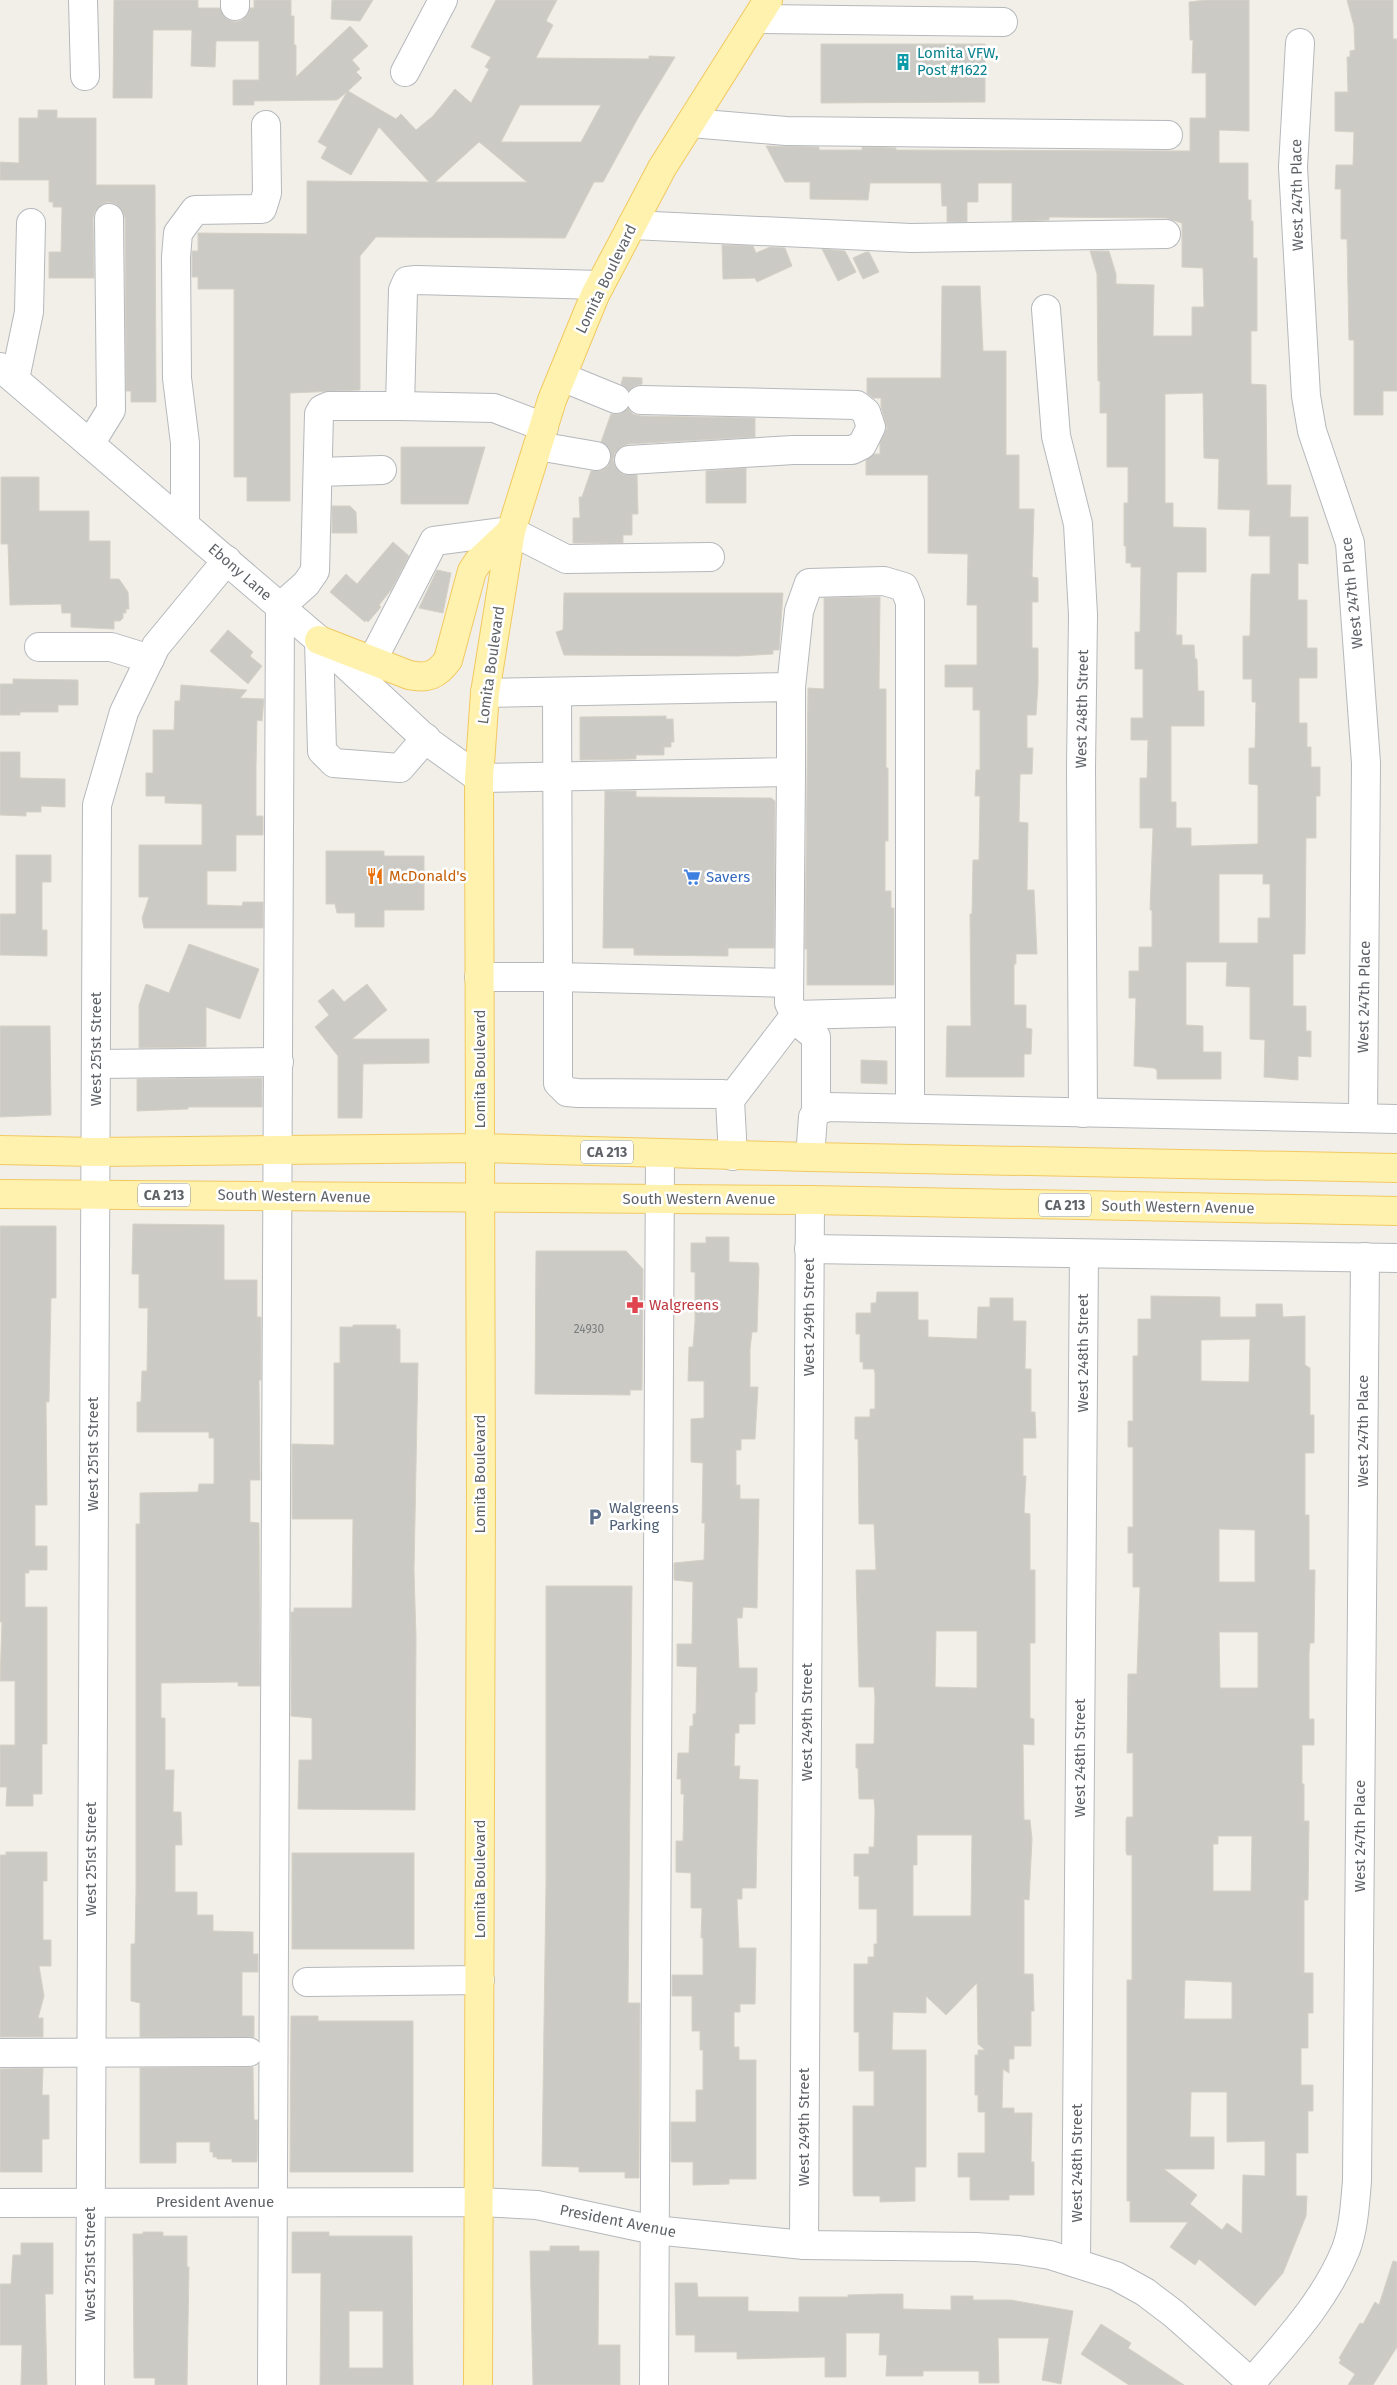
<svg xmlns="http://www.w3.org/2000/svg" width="1397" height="2385" font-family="'Fira Sans',sans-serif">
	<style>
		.building { fill: #cccac5; stroke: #d6d1c6; fill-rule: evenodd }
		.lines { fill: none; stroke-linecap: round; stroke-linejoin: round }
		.minor-casing { stroke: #b5b8bc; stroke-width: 30 }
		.major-casing { stroke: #f2c960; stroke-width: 30 }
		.minor { stroke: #fff; stroke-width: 28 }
		.major { stroke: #fff2af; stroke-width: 28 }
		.labels { text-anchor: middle; stroke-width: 5; stroke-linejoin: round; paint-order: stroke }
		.number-label { font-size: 12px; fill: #7a7d7f }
		.shield { fill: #fff; stroke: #8f9295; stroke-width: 1 }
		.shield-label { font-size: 14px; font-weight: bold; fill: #5f6368 }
		.culture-label { font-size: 15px; fill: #0d838f; stroke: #fff; text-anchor: start }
		.street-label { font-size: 15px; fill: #5f6368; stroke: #fff }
		.food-label { font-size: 15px; fill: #c56008; stroke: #fff; text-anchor: start }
		.shop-label { font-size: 15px; fill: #366cbe; stroke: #fff; text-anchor: start }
		.health-label { font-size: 15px; fill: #be3a42; stroke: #fff; text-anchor: start }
		.service-label { font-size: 15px; fill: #4e5e75; stroke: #fff; text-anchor: start }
	</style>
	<rect width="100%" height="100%" fill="#f1efe8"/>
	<!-- building -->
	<g class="building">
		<path d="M114 0H198V8H220L227 19 235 22 242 20 248 14 250 8H254V0H291V16H294V45H296V77L350 26 368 46 352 60 360 69 356 72 362 78 348 91 396 119 401 114 416 130 433 116 455 89 471 103 489 69 485 67 491 57 471 47 496 0H557L546 21 553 25 536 58 649 59V56L675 57 638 118 603 182H594L565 238 376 237 360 256V390L290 393V501H247V477H234V289H198V277H192V251H198V233L307 234V181L429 182 379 127 351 175 321 158 327 147 318 142 347 92 337 100 254 101V105H233V80H259V41H216L215 67 191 66 192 30H153L152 98H113ZM520 105H601L581 142H501ZM479 142 484 146 527 182H435Z"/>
		<path d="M332 0H373L360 21 331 19Z"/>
		<path d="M1206 0H1249V131L1219 130V163H1248V200H1251V221H1253V258H1257V331H1251V384L1266 385 1267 485H1291L1290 517H1308V564L1298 563V600H1307V648H1317V678H1299V723H1307V747H1311V767H1320V796H1316V838H1306L1305 954H1293V1006H1306V1031H1311V1057L1298 1056V1080L1264 1077 1265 1040 1250 1039V987L1226 986 1227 962H1186V1025L1203 1026V1052H1221V1079H1157V1070L1154 1068 1134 1066 1136 998H1129V971H1139V947H1152V910H1150L1153 828H1140V778H1147L1148 740H1131V718H1143V669H1135V632H1140L1141 567H1131V563H1126V546H1124V503H1128V467H1107V413H1100V381H1098L1097 274 1090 251H1109L1116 274V284L1154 285 1153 336H1192V307H1204L1203 268 1182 267V223L1166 218 1049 217V220L1012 221V183H978V202H967V222H947V206H942L941 183H870L868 200 810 199V182H785L766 146 819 147V150H862V147L896 148V150L1190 151V118H1206V73H1192L1193 40H1190L1189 2ZM1203 393 1204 458 1219 459 1218 509 1250 510 1249 536H1270V574H1252L1251 578 1250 636H1243V679H1252V702H1256L1255 748H1249V784L1258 785V844L1191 846V828H1176V802H1171V726H1204V691H1198L1197 659H1195L1194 645H1182V635H1176L1177 572H1206V528L1173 527V503H1165V394ZM1219 874H1263V884H1270V918H1258V943H1219Z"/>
		<path d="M1347 0H1393V39H1397V391H1383V415H1354V340H1349L1347 239H1341V189H1335L1336 165H1353L1354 132 1335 131V92H1348L1347 57H1350V51L1355 50 1354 26Z"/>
		<path d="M821 44H985V102L821 103Z"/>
		<path d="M38 110H57V118H96V185H155L156 402H131V391H126L125 218 122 210 116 204 108 202 101 205 95 211 93 218 94 278H49V252H61L62 207H53V202H49V180H0V162L19 163V118H38Z"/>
		<path d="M722 245 753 246 756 253 770 247 785 248 792 266 757 282 755 278 723 279Z"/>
		<path d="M822 249 845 251 856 272 838 281Z"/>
		<path d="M866 252H869L879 272 863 279 853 258Z"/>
		<path d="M942 286H980L983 351H1006V455H1019V509H1034L1032 577 1038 578V602H1032V648H1038V685L1036 715H1027V748H1033L1032 774H1020L1019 822 1028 823 1027 890H1034L1037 954H1016V964H1014V1005H1026V1028L1032 1029 1031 1054H1024V1077H946L947 1026H971L970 914H972L973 860H979L980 796H975L976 770H980V710H973V687H945V665H977V605H967L968 554 928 553V475H866V460L874 454H880V443L887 428 881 407V398H873L867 393V378H941Z"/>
		<path d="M623 377 642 378V384L634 386 629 391 621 384Z"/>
		<path d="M628 408 633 414 641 416 755 418V437L628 444 621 447 615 453 613 460 616 468 622 474 637 475 638 514H632V535H623V543H573V518H580L579 497H582L591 471 602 470 608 466 611 459 610 450 601 442 611 414H619Z"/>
		<path d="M401 447H485L468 504H401Z"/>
		<path d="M746 468V503H706V471Z"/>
		<path d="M1 477H39V511H89V541H110V579H119L128 592 129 609H126V613H123V618L120 621H114V629L71 627V613H62L61 604 10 605 8 544H1Z"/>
		<path d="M332 506H350L356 512 357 533H332Z"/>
		<path d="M393 542 409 556 391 590 379 605 381 607 368 622 366 620 365 622 330 592 346 574 357 584Z"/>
		<path d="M437 570 451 573 443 613 419 608Z"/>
		<path d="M564 593H783L779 650H773V654L739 656 564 655 556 632 563 630Z"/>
		<path d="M880 597 879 689H886V768H888V841H885V891H891V908H894V985H807V949H805L808 688 824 689V598Z"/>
		<path d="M228 630 253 652 250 656 262 666 248 684 210 651Z"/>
		<path d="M13 679 78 680V705H58V712H20V715H0V684H13Z"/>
		<path d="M181 685 247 690 240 698 264 699 262 721 257 720 256 768V816H263V835H236V871H207V905L242 906 243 902H263V928H144L142 918 149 897H139V845H202V804L165 803V796H146V773H153V730H174L175 701H180Z"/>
		<path d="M666 716V719H673L674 742H671V747H664V755H636V759L580 760V717Z"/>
		<path d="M0 752H20V778L65 779V807L41 806V812H26V816L0 815Z"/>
		<path d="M605 791H636V797L771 798 775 801 774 948H728V956L634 955V948H603Z"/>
		<path d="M326 851H384V856H424V910H384V927H355V913H337L335 904H326Z"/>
		<path d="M16 855H51V882H42V930H47V956L0 955V914H16Z"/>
		<path d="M189 944 259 969 240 1019 206 1007V1047L139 1048V1005L146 984 169 993Z"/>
		<path d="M367 984 387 1010 352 1039H429V1063L363 1064 362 1118H338V1056L315 1027 329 1015 318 1001 333 989 344 1002Z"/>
		<path d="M0 1026H50L51 1115 0 1117Z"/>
		<path d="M861 1060 887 1061V1084L861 1083Z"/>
		<path d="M262 1078V1107H188V1109L137 1111V1079Z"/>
		<path d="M133 1224 224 1225V1280H257V1317H261V1380H259L260 1480H250V1522L259 1523 260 1686H238V1682L161 1683V1718H165V1770H174L173 1812H181L182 1845H175V1892H197V1915H213V1931L253 1932V1954H258V1972H242V2016H254V2038L140 2037V2003L131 2001V1944H135L136 1892V1524H140V1493L198 1492 199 1484H214V1438H209V1432H137V1402H141L142 1371H147L148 1308H139V1274H132Z"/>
		<path d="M0 1226H56V1298H51L49 1402H46L47 1505H35V1546H47V1570H29V1573H25V1607H47V1744H42V1794H33V1806H6L7 1787H0V1745H15V1681H0L2 1622H0Z"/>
		<path d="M706 1237H729V1262L758 1263 759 1268 757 1332H752L750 1349V1387H758L755 1439H741V1450H736V1485H740V1499H759L757 1608 743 1607 742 1618H737L739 1668H757V1692H755V1724H739V1733H735L734 1766H740L739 1779 758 1780 756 1888H742V1899H737L739 1948H756L755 2004H740V2012H734V2047H739V2060H756V2179H729V2184L693 2185V2162H671V2122H696V2090H703V2050H700V2031H692V1996H672V1975H703V1938H701L702 1908H691V1873L676 1872V1841H683L684 1794H681V1779H677L678 1753H689L690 1726H693V1714H696L697 1667 677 1666V1644H692L693 1582 674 1580V1563L704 1560 705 1523H702L703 1463 691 1462V1419L704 1418V1381H688L689 1347H693L695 1321V1272H691V1243H706Z"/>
		<path d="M536 1251H626L643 1269 642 1390H630V1395L535 1394Z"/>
		<path d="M877 1292H918V1320H928V1337L977 1339 978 1307H990V1298H1013V1321H1026L1025 1369H1031V1412H1035L1036 1438H1023V1476H1026L1024 1513 1030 1514V1570H1035V1643H1030V1718L1034 1719V1745L1023 1744 1024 1820H1030L1032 1839 1029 1900 1024 1899V1974H1033L1034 2011H1031V2046H1014V2059H1009V2073L1003 2069 1002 2108H1014V2113H1032L1031 2162H1034V2195H1009V2200H970V2177H958V2153H985V2112H978V2095H975V2055H978V2050H985L978 2044 977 1983 946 2015 926 1996V2013L893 2012 892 2050H926V2167H915V2201L880 2202V2196H854L853 2192V2106H874V2071H859V2032H854V1964H868V1957H874V1944H877V1909H859V1876H854V1854H869V1847H874L875 1810 874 1799H859L858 1768H856V1744H874L875 1698 874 1687H859L856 1570H876L874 1524H859L858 1439H855V1417H870V1409H875V1373L874 1369H863V1362H860V1334H856V1313H871V1303H876ZM936 1631H977V1688L935 1687ZM917 1835H972L971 1916H913V1865H917Z"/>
		<path d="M1151 1296 1220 1297V1317H1256V1304H1282L1283 1317 1305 1316V1365L1310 1368V1415H1314V1453H1305V1515H1309V1570H1315L1314 1643H1310L1309 1654V1719H1314V1745H1302V1784H1304V1821H1309L1308 1900H1304V1973H1313V2013H1308V2048H1301V2085H1313V2111H1308V2153H1296V2196H1307L1306 2216 1283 2273 1255 2306 1199 2259 1195 2265 1170 2247 1188 2222H1130V2201H1127V1980H1132V1855H1127L1126 1851V1820L1127 1817H1133V1753H1127L1128 1674H1137L1140 1587H1133V1553H1128V1527H1133V1447H1128V1421H1133V1356H1138V1319H1151ZM1250 1339 1249 1382 1201 1381V1340ZM1219 1529 1255 1530V1582H1219ZM1219 1632H1258V1688H1220ZM1218 1836H1252L1251 1891H1213V1844H1218ZM1185 1980 1232 1982V2019H1184ZM1191 2092H1227V2142L1265 2141V2176L1243 2175 1242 2234 1227 2223 1222 2230 1190 2204 1197 2195 1164 2169H1214V2137H1190Z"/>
		<path d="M353 1325H396V1329H400V1363H418L414 1571 416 1638 415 1810 298 1809 299 1760H312V1718L291 1716V1612H294V1608H352L353 1519H292V1444L334 1445V1363H340V1327H353Z"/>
		<path d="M546 1586H632L628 2003H640L639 2178H625V2172H579V2167L542 2166 546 1884Z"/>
		<path d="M6 1852H47V1881H43V1940H51V1966H39L44 1996 38 2018H43V2037H0V1855H6Z"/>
		<rect x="292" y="1853" width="122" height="96"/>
		<path d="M291 2016H318V2021H413V2172H290Z"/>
		<path d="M253 2067 254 2120H258L257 2162H232V2159H217V2157H213V2152H210V2142H176V2163H140V2068Z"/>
		<path d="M43 2068 42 2095H49V2139H42V2172H0V2069Z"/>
		<path d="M143 2232H163V2236H187V2267H189L187 2385H155V2378H134L133 2234H143Z"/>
		<path d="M292 2232H329V2236H412L413 2385H320L321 2273H292ZM349 2311H383V2368H349Z"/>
		<path d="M21 2243H53V2294H45L47 2385H21L22 2345H0V2284H11L13 2255H21Z"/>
		<path d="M550 2246H579V2251H599L598 2345H620V2385H533L530 2251H550Z"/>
		<path d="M1393 2261 1397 2262V2347L1373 2385H1348L1355 2374 1339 2363 1341 2360 1339 2358 1360 2323 1363 2324 1375 2302 1379 2305Z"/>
		<path d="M675 2283H697L698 2297H748V2311L799 2312V2297H848V2295L880 2294H903V2309L951 2310V2296H973V2300H1011L1073 2311 1061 2384 1042 2380 1049 2338H998L999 2383H979V2371H923V2376H886L887 2355H879L880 2333H846V2377H825V2357L737 2359V2352H695V2335H676Z"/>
		<path d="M1101 2324 1131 2343 1128 2348 1184 2385H1129L1081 2354Z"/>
	</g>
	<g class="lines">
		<!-- minor casing -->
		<g class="minor-casing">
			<g id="minor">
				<path d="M83 0 85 76"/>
				<path d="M235 0V6"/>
				<path d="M757 19 1003 22"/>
				<path d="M1300 43 1293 167 1306 396 1312 431 1350 543 1366 763 1363 1118"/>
				<path d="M405 72 443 0"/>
				<path d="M691 123 786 131 1168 135"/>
				<path d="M632 225 911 238 1166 234"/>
				<path d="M1046 309 1056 436 1078 524 1083 615 1081 768 1083 1113"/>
				<path d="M0 367 319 640 430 743 479 778 791 772V687L485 693"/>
				<path d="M562 377 616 399"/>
				<path d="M15 379 29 312 31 223"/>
				<path d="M400 406 494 408 544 427"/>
				<path d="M90 444 111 410 109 218"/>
				<path d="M538 446 596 456"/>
				<path d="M629 460 793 450H852L862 445 871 427 866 412 857 405 641 400"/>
				<path d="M318 472 382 470"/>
				<path d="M185 525V443L177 378 176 257 178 233 195 210 262 209 267 193 266 125"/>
				<path d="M319 640 322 751 334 763 400 768 426 738"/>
				<path d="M39 647H111L150 659"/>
				<path d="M372 661 434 541 511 531 566 559 710 557"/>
				<path d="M791 687 799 611 809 583 884 581 904 587 910 602V1108"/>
				<path d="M557 692 558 977 789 983"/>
				<path d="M791 772 789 1003 800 1024 816 1037V1112"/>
				<path d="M479 977H558V1083L567 1092 578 1093 723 1094 730 1100 733 1156"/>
				<path d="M96 1064 279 1062"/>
				<path d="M730 1100 795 1015 910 1012"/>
				<path d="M810 1157 813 1117 816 1112 827 1107 1397 1119"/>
				<path d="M809 1249 1397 1258"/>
				<path d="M307 1982 480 1980"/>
				<path d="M0 2053 249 2052"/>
				<path d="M0 2203 479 2202 537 2205 654 2230 804 2245 976 2247 1018 2250 1050 2255 1116 2276 1145 2292 1174 2314 1254 2385"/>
				<path d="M804 2245 810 1200"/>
				<path d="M1076 2263 1084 1254"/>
				<path d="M1251 2383C1287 2341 1325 2301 1346 2249 1354 2227 1355 2203 1357 2181L1365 1257"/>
				<path d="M90 2385 97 805 124 712 156 646 227 560"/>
				<path d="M272 2385 280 607 306 584 315 571 319 414 322 409 329 406H400L403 290 407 281 416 280 600 285"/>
				<path d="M654 2385 660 1154"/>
			</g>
		</g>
		<!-- major casing -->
		<g class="major-casing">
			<g id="major">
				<path d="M319 640 409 675C428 679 437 675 448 660L472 571 478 562 511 531"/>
				<path d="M0 1150 95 1152 480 1148 810 1157 1397 1168"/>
				<path d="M0 1194 810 1200 1397 1211"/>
				<path d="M478 2385 481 1503 479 778 485 693 511 531 552 400 595 295 662 168 768 0"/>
			</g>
		</g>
		<!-- minor -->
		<use href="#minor" class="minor"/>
		<!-- major -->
		<use href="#major" class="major"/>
	</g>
	<!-- icons -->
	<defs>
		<g id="building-bare" transform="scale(1.35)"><path d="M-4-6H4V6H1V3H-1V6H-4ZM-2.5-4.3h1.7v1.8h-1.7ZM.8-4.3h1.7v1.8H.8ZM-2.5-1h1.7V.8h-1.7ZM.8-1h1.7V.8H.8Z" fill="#0f9aa8" stroke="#fff" stroke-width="2.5" paint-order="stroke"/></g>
		<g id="restaurant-bare" transform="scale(1.35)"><path d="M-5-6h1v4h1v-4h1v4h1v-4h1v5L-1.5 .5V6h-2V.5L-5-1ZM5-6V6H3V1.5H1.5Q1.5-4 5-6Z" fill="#e8710a" stroke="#fff" stroke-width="2.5" paint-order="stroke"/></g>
		<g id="supermarket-bare" transform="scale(1.35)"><path d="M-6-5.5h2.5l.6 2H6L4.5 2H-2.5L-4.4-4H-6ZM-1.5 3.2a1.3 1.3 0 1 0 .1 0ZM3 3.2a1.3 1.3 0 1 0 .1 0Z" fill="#3f7fe0" stroke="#fff" stroke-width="2.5" paint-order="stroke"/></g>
		<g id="pharmacy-bare" transform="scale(1.35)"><path d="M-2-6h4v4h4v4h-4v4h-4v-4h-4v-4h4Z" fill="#e0444e" stroke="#fff" stroke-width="2.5" paint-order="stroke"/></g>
		<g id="parking-bare" transform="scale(1.35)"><path d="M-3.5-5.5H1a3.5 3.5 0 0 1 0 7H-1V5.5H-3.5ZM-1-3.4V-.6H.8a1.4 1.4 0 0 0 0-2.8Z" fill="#5c6f8a" stroke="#fff" stroke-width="2.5" paint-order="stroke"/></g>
	</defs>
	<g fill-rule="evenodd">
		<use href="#building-bare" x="903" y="62"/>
		<use href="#restaurant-bare" x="375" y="876"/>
		<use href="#supermarket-bare" x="692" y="877"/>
		<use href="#pharmacy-bare" x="635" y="1305"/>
		<use href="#parking-bare" x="595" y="1517"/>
	</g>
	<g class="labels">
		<!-- number labels -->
		<g class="number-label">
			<text x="589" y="1333">24930</text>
		</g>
		<!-- shield labels -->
		<g class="shield">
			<rect x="581" y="1140.5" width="52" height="23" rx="4"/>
			<rect x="138" y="1183.5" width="52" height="23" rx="4"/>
			<rect x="1039" y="1193.5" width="52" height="23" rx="4"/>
		</g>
		<g class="shield-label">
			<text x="607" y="1157">CA 213</text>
			<text x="164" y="1200">CA 213</text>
			<text x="1065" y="1210">CA 213</text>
		</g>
		<!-- culture labels -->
		<g class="culture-label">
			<text x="917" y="58">Lomita VFW,<tspan x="917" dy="17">Post #1622</tspan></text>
		</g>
		<!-- street labels -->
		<g class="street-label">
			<text transform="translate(1297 195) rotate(-91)" y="5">West 247th Place</text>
			<text transform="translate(606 279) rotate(-64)" y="5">Lomita Boulevard</text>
			<text transform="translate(240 572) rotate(41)" y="5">Ebony Lane</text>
			<text transform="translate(1352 593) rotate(-96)" y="5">West 247th Place</text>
			<text transform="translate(491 665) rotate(-82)" y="5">Lomita Boulevard</text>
			<text transform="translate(1082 709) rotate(-89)" y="5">West 248th Street</text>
			<text transform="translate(1364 997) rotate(-89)" y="5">West 247th Place</text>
			<text transform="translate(96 1049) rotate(-90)" y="5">West 251st Street</text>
			<text transform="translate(480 1069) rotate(-90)" y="5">Lomita Boulevard</text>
			<text transform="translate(294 1196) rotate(1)" y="5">South Western Avenue</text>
			<text x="699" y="1204">South Western Avenue</text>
			<text transform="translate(1178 1207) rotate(1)" y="5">South Western Avenue</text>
			<text transform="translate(809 1317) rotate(-90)" y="5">West 249th Street</text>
			<text transform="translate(1083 1353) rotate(-90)" y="5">West 248th Street</text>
			<text transform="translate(1363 1431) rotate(-90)" y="5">West 247th Place</text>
			<text transform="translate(93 1454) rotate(-90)" y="5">West 251st Street</text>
			<text transform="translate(480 1474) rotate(-90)" y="5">Lomita Boulevard</text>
			<text transform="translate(807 1722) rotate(-90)" y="5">West 249th Street</text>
			<text transform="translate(1080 1758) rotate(-90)" y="5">West 248th Street</text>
			<text transform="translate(1360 1836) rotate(-90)" y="5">West 247th Place</text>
			<text transform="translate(91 1859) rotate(-90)" y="5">West 251st Street</text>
			<text transform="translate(480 1879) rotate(-90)" y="5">Lomita Boulevard</text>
			<text transform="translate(804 2127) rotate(-90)" y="5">West 249th Street</text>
			<text transform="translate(1077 2163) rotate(-90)" y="5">West 248th Street</text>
			<text x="215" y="2207">President Avenue</text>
			<text transform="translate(618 2221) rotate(11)" y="5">President Avenue</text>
			<text transform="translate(90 2264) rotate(-90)" y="5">West 251st Street</text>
		</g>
		<!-- food labels -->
		<g class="food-label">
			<text x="389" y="881">McDonald's</text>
		</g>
		<!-- shop labels -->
		<g class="shop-label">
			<text x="706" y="882">Savers</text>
		</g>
		<!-- health labels -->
		<g class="health-label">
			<text x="649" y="1310">Walgreens</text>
		</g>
		<!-- service labels -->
		<g class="service-label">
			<text x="609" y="1513">Walgreens<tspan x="609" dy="17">Parking</tspan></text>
		</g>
	</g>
</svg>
